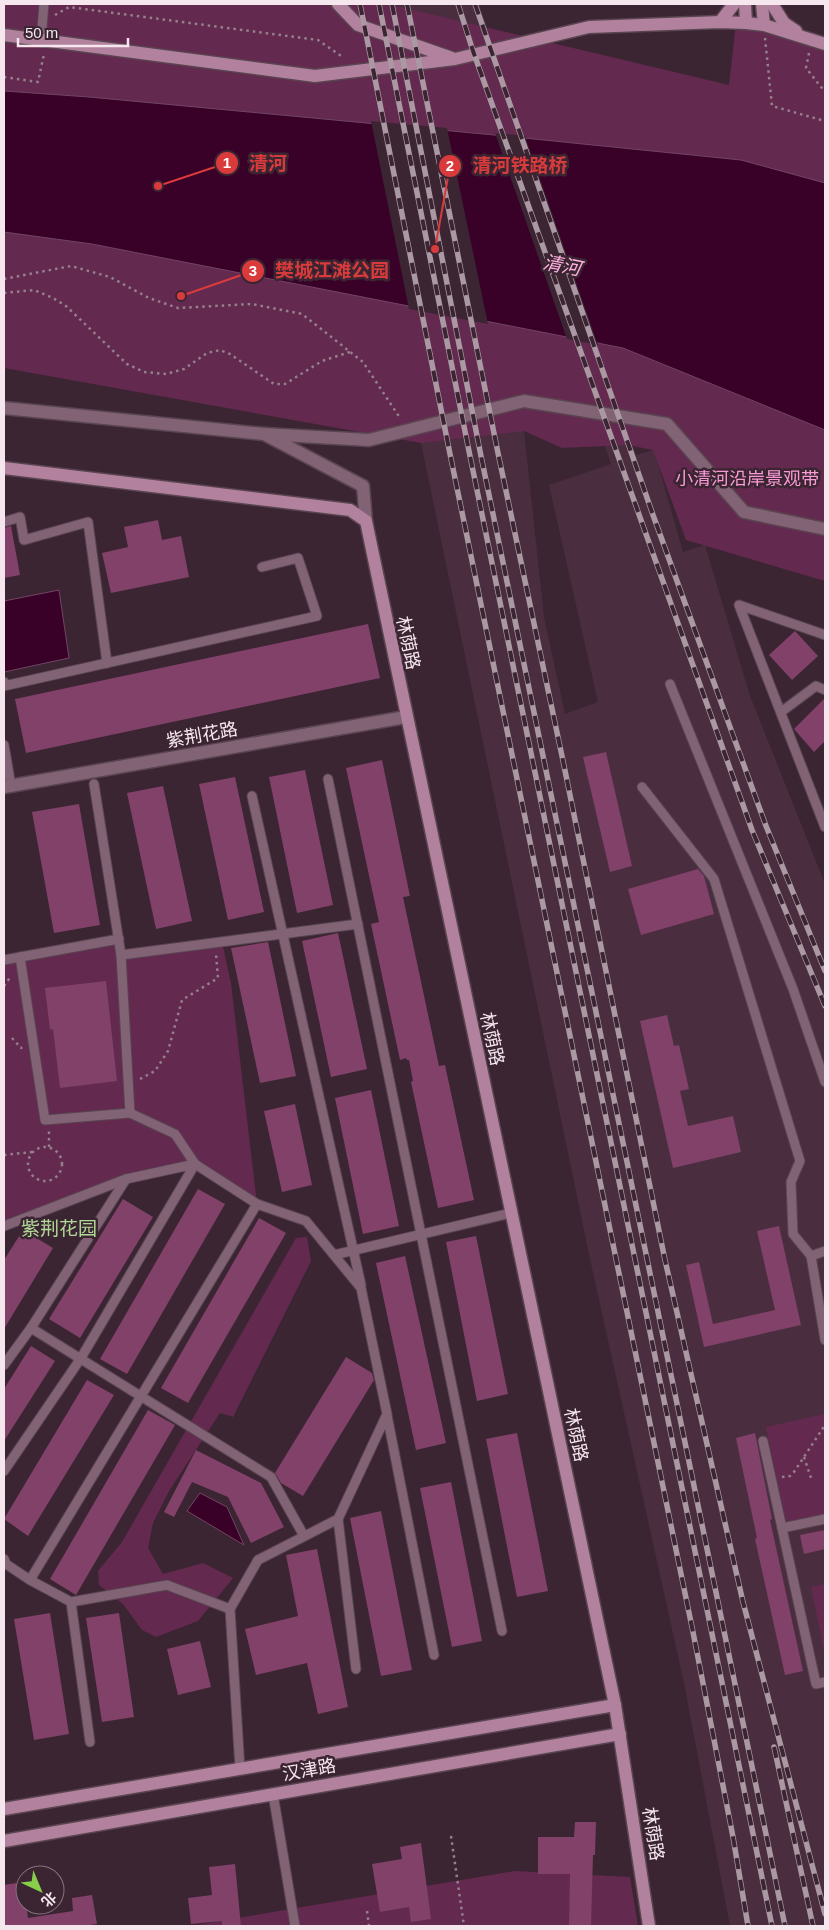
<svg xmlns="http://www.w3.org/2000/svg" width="829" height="1930" font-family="Helvetica,'Noto Sans SC',sans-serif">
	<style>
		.built { fill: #4a2e3f; fill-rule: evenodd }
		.green { fill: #64294f }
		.water { fill: #390028; stroke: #724564 }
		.pier { fill: #3b2532 }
		.building { fill: #814169 }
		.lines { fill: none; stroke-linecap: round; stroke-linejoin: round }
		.lane-casing { stroke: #594450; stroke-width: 11 }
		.street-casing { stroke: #594450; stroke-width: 15 }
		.secondary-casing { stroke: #594450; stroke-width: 15 }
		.path { stroke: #94818c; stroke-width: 2.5; stroke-dasharray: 2.5 4; stroke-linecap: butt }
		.lane { stroke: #816375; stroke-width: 9 }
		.street { stroke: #816375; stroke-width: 12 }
		.secondary { stroke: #b1819d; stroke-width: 12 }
		.rail-casing { stroke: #aa98a2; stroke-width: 5.5 }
		.rail { stroke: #3b2532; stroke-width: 4; stroke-dasharray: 11; stroke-linecap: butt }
		.labels { text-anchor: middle; stroke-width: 5; stroke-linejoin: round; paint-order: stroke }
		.park-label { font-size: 18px; fill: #f99ad4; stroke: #3b2532 }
		.street-label { font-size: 18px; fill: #f6e7ef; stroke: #3b2532 }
		.water-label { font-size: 19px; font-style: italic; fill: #ffb2df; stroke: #3b2532 }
		.neighbourhood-label { font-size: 19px; fill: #b0d995; stroke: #3b2532 }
		.leader { fill: none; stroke: #d93b3c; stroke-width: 2 }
		.callout-dot { fill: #d93b3c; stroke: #3b2532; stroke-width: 2 }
		.mark-label { font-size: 15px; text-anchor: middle; font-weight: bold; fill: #fff }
		.callout-label { font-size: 19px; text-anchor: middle; font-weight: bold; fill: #d93b3c; stroke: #3b2532; stroke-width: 5; stroke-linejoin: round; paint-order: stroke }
	</style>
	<rect width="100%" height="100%" fill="#3b2532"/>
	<!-- built -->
	<path class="built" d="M344 4H479L636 455 654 450 683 552 705 545 750 696 825 884V1926H730L684 1683 590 1259 421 443 434 430 349 11ZM459 30 611 464 549 485 598 702 565 714 544 617 524 431 506 416 428 36Z"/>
	<!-- green -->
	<g class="green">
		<path d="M4 4H388L729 85 736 23 825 44V183L741 160 494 135 89 97 4 91Z"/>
		<path d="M4 232 92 244 623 348 825 430V581L686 540 653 450 628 445 562 448 524 431 421 443 4 368Z"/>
		<path d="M119 939 121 955 222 942 231 983 257 1204 195 1164 126 1179 4 1226V964L21 962Z"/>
		<path d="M307 1237 311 1261 233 1417 220 1413 169 1491 153 1523 148 1548 163 1574 203 1563 233 1578 198 1621 156 1637 142 1630 123 1604 99 1585 98 1571 122 1542 296 1238Z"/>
		<path d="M825 1414V1514L786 1522 766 1427Z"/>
		<path d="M825 1584V1656L811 1587Z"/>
		<path d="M515 1871 630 1877 638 1926H191Z"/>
	</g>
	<!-- water -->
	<g class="water">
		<path d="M4 91 89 97 494 135 741 160 825 183V430L623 348 92 244 4 232Z"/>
		<path d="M59 590 69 658 4 672V601Z"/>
		<path d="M200 1493 227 1507 244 1545 187 1511Z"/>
	</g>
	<!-- pier -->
	<g class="pier">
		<path d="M371 121 447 128 488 324 409 309Z"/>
		<path d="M495 133 525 136 598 345 567 339Z"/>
	</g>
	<!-- building -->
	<g class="building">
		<path d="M158 520 162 540 181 536 189 577 111 593 102 553 128 547 124 527Z"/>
		<path d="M11 526 20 575 4 578V528Z"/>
		<path d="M368 624 380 678 26 753 15 699Z"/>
		<path d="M795 631 818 656 792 680 769 655Z"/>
		<path d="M825 698V741L814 752 794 729Z"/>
		<path d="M606 752 632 866 610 872 583 757Z"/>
		<path d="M382 760 410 896 403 897 439 1066 445 1065 474 1200 438 1208 411 1082 413 1081 409 1060H407L406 1058 400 1060 371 924 379 922 346 768Z"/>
		<path d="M305 770 333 905 297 913 269 777Z"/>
		<path d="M235 777 264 912 228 920 199 784Z"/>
		<path d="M163 786 192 921 156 929 127 793Z"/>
		<path d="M79 804 100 925 54 933 32 812Z"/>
		<path d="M698 869 704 876 714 914 641 935 628 889Z"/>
		<path d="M338 933 367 1069 331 1077 302 941Z"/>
		<path d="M268 942 296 1076 260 1083 231 948Z"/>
		<path d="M106 981 117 1081 60 1088 53 1029 50 1030 45 988Z"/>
		<path d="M667 1015 674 1046 679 1045 689 1089 680 1091 688 1126 733 1116 741 1152 673 1168 640 1021Z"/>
		<path d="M371 1090 399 1226 363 1234 335 1098Z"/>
		<path d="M295 1104 312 1185 282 1192 264 1111Z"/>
		<path d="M198 1189 225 1204 127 1374 100 1359Z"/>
		<path d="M123 1199 153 1217 80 1338 49 1319Z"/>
		<path d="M259 1218 286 1233 188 1403 161 1388Z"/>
		<path d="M779 1226 801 1325 704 1347 686 1265 699 1262 713 1324 775 1310 757 1231Z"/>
		<path d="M23 1230 53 1248 4 1329V1260Z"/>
		<path d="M476 1236 508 1394 477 1401 446 1242Z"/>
		<path d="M405 1256 446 1443 416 1450 376 1263Z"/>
		<path d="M31 1346 55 1361 4 1441V1389Z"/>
		<path d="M346 1357 372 1373 374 1380 303 1496 281 1483 275 1473Z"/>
		<path d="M87 1380 114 1395 28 1536 4 1519Z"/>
		<path d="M148 1410 175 1425 76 1595 50 1579Z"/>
		<path d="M517 1433 548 1591 517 1597 486 1439Z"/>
		<path d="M755 1433 772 1519 770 1520 803 1671 785 1675 755 1539 757 1538 736 1438Z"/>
		<path d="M196 1450 261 1483 284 1527 251 1543 228 1497 192 1482 174 1517 164 1512Z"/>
		<path d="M451 1482 482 1641 452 1647 420 1488Z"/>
		<path d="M381 1511 412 1670 381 1676 350 1518Z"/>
		<path d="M825 1530V1549L804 1554 800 1535Z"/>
		<path d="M317 1549 348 1707 318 1714 307 1663 256 1675 245 1629 298 1616 286 1555Z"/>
		<path d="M50 1613 69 1734 34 1740 14 1619Z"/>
		<path d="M119 1613 134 1717 102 1722 86 1618Z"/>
		<path d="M200 1641 211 1687 178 1695 167 1649Z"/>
		<path d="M575 1822H596L595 1855H593L591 1926H569L570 1874H538V1837H574Z"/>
		<path d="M421 1843 431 1919 411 1922 409 1907 380 1912 372 1864 402 1859 400 1847Z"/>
		<path d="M235 1864 241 1926H222V1921L191 1924 188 1898 212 1895 209 1867Z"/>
		<path d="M23 1882 28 1918 73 1911 72 1898 92 1895 97 1924 83 1926H4V1885Z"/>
	</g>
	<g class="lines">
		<!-- lane casing -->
		<g class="lane-casing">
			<g id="lane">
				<path d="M41 40 44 4"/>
				<path d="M4 522 20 517 24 540 88 522 107 663"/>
				<path d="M825 635 739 605 825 827"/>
				<path d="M4 682V686L317 616 298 558 262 567"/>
				<path d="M670 684 793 989 825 1082"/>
				<path d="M781 712 816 686 825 690"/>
				<path d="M4 745 11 786"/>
				<path d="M328 779 502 1631"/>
				<path d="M94 784 121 955"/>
				<path d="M642 787 714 879 800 1161 791 1182 793 1234 811 1256"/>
				<path d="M252 796 361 1285"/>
				<path d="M20 957 45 1120 130 1113"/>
				<path d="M4 960 119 939"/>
				<path d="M4 1226 126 1179 195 1164 257 1204 306 1221 361 1288 387 1414 338 1519 258 1560 230 1609 240 1769"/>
				<path d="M825 1251 811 1256 825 1340"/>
				<path d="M334 1255 511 1213"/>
				<path d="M31 1328 271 1477 304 1536"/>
				<path d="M4 1365 31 1328 126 1179"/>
				<path d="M387 1415 434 1655"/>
				<path d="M763 1441 816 1684 825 1682"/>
				<path d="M4 1471 81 1358 195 1164 175 1134 130 1113 121 955 358 924"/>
				<path d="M338 1519 356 1669"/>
				<path d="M782 1528 825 1519"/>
				<path d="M4 1559 6 1564 30 1580 71 1602 167 1585 230 1609"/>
				<path d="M30 1580 257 1204"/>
				<path d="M71 1602 90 1742"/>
				<path d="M273 1794 295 1926"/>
			</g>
		</g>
		<!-- street casing -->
		<g class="street-casing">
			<g id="street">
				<path d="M4 408 264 434 363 486 366 521"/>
				<path d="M264 434 369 440 524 401 667 424 744 512 825 529"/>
				<path d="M4 787 406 717"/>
			</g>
		</g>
		<!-- secondary casing -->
		<g class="secondary-casing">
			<g id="secondary">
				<path d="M338 4 358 25 452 58"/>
				<path d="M745 4 746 23"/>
				<path d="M762 4 764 25"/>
				<path d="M772 4 784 23 796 31"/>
				<path d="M720 22 734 4"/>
				<path d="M4 35 315 76 455 59 589 27 720 22 746 23 764 25 825 44"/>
				<path d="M4 468 350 510 366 521 615 1705 649 1926"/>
				<path d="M4 1809 615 1705"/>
				<path d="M4 1841 620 1734"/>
			</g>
		</g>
		<!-- path -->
		<g class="path">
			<path d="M55 15 69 7 318 40 344 58"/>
			<path d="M765 38 772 106 825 121"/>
			<path d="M809 53 806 68 825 92"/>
			<path d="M4 77 38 82 44 54"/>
			<path d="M4 279 71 266 110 277 149 298 178 308 252 304 302 314 363 362 400 418"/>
			<path d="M4 293 34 290 53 298 66 306 127 364 144 372 166 374 184 369 207 353 220 350 230 354 274 384H285L322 361 350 352"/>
			<path d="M4 986 11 976"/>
			<path d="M12 1038 21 1048 22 1047"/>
			<path d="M140 1079 155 1071 168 1051 182 1000 218 978 216 954"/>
			<circle cx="45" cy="1164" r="17"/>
			<path d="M49 1147V1131"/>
			<path d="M4 1155 32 1152"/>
			<path d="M804 1457 811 1478"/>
			<path d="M782 1477 790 1476 794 1472 825 1425"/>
			<path d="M451 1836 464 1926"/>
			<path d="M367 1911 369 1926"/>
		</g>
		<!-- lane -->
		<use href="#lane" class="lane"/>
		<!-- street -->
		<use href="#street" class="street"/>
		<!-- secondary -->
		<use href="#secondary" class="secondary"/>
		<!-- rail casing -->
		<g class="rail-casing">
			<g id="rail">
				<path d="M360 4 450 454 693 1632 733 1837 748 1926"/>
				<path d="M379 4 470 456 772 1926"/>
				<path d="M392 4 481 456 785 1926"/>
				<path d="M407 4 498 453 562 756 665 1260 743 1602 825 1914"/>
				<path d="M458 4 473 51 752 830 825 1006"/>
				<path d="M475 4 653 515 766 826 825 971"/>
				<path d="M774 1747 813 1926"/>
			</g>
		</g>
		<!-- rail -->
		<use href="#rail" class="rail"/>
	</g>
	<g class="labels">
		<!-- park labels -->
		<g class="park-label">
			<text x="747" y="485">小清河沿岸景观带</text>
		</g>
		<!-- street labels -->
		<g class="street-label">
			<text transform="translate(408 643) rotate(78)" y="6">林荫路</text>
			<text transform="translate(202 735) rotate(-10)" y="6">紫荆花路</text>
			<text transform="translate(492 1039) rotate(78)" y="6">林荫路</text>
			<text transform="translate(576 1435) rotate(78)" y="6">林荫路</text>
			<text transform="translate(309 1770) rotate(-10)" y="6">汉津路</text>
			<text transform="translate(653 1834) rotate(81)" y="6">林荫路</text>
		</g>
		<!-- water labels -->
		<g class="water-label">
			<text transform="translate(562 265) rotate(11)" y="7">清河</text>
		</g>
		<!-- neighbourhood labels -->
		<g class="neighbourhood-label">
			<text x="59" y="1235">紫荆花园</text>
		</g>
	</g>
	<!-- callouts -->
	<path class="leader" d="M158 186L227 163M435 249L450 166M181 296L253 271"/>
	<g class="callout-dot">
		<circle cx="158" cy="186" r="5"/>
		<circle cx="435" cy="249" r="5"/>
		<circle cx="181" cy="296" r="5"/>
		<circle cx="227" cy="163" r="12"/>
		<circle cx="450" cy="166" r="12"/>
		<circle cx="253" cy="271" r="12"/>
	</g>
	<g class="mark-label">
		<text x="227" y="168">1</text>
		<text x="450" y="171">2</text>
		<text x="253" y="276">3</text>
	</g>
	<g class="callout-label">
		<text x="268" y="170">清河</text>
		<text x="520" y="172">清河铁路桥</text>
		<text x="332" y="277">樊城江滩公园</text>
	</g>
	<!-- border -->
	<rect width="829" height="1930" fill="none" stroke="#f6e7ef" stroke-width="10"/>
	<!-- north arrow -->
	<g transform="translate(40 1890) rotate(136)"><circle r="24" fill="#3b2532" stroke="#86737e"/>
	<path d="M0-4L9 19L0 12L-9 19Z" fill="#87cf4b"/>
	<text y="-8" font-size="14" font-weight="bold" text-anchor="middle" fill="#f6e7ef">北</text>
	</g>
	<!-- scale -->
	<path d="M18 38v8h110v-8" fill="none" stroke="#f6e7ef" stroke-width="2.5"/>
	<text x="25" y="38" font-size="15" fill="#f6e7ef" stroke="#3b2532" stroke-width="4" paint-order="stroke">50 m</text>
</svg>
